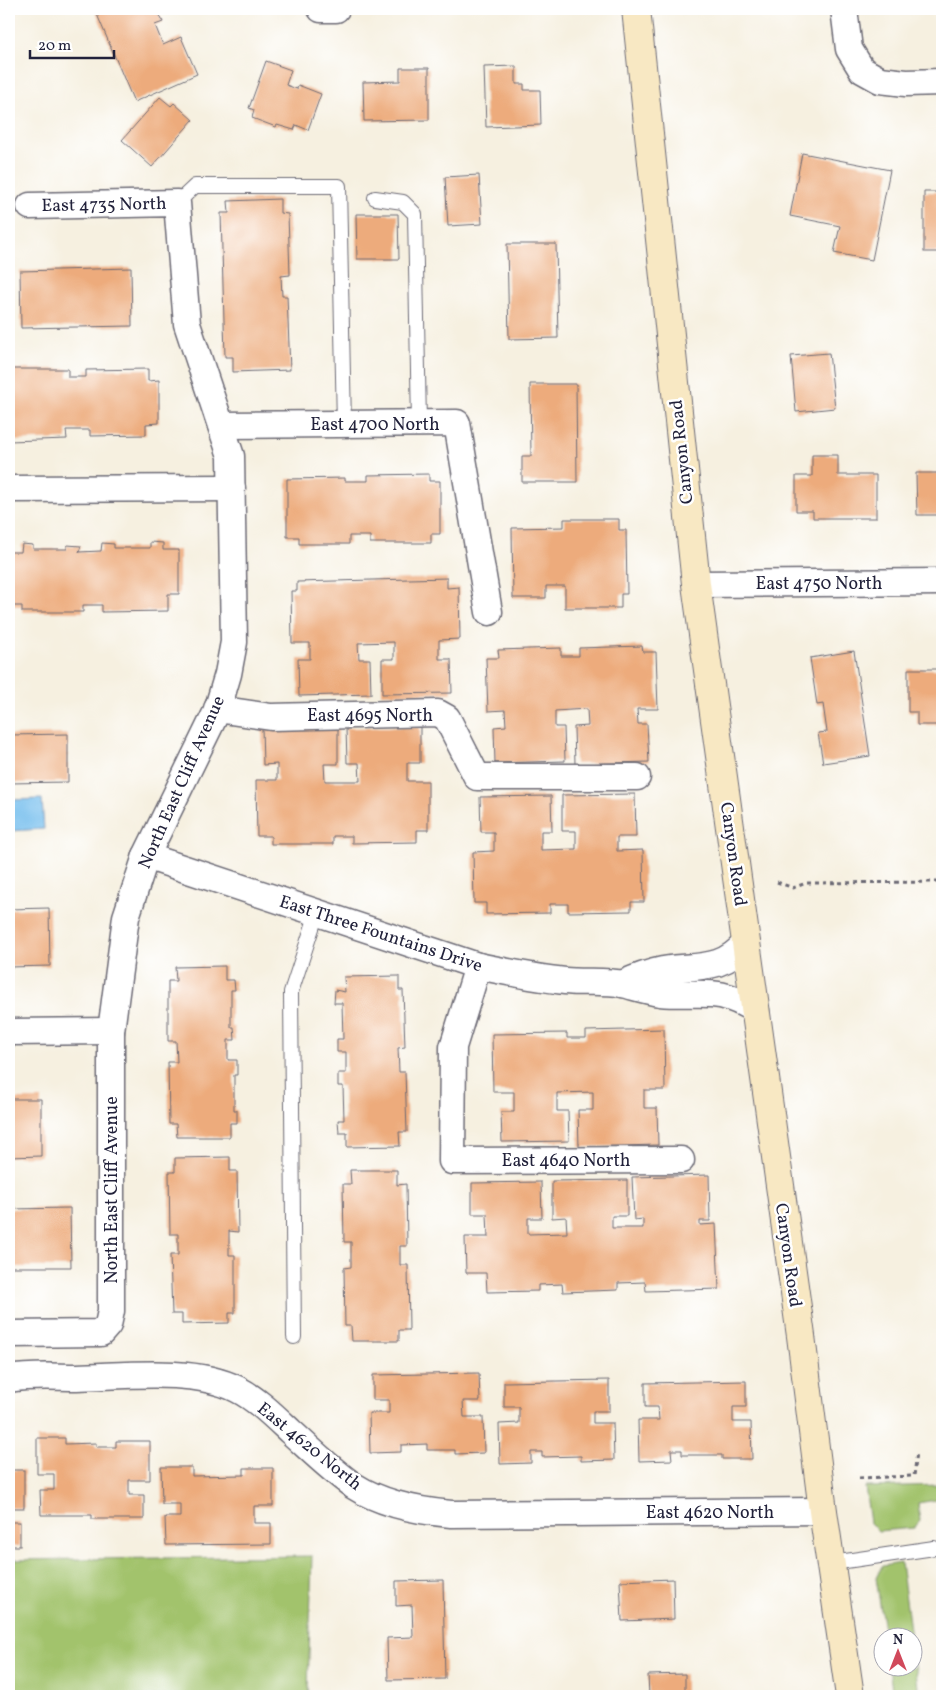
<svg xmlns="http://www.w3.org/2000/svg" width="951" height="1705" font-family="Vollkorn,serif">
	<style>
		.green { fill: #a2c36c; stroke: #627254 }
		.forest { fill: #81a960; stroke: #52664e }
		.water { fill: #75beed; stroke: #4c7094 }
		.building { fill: #edab7c }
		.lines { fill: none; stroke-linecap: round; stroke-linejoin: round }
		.service-casing { stroke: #6c6a75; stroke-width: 16 }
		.minor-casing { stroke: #6c6a75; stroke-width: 29 }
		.secondary-casing { stroke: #6c6a75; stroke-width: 30 }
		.path { stroke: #6c6a75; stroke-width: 3; stroke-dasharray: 4 4; stroke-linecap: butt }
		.service { stroke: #fff; stroke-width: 14 }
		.minor { stroke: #fff; stroke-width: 26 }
		.secondary { stroke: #f8e8c3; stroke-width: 28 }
		.labels { text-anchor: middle; stroke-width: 5; stroke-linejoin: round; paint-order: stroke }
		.street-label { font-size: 18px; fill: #22223b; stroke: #fff }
	</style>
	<rect width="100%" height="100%" fill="#fff"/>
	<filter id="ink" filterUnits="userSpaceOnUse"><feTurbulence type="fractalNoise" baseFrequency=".02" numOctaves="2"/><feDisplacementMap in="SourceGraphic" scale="10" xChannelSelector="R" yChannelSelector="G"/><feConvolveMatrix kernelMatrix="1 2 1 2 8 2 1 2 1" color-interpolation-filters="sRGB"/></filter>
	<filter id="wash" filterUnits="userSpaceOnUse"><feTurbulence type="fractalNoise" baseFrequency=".0096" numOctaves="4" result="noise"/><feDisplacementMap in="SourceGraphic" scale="20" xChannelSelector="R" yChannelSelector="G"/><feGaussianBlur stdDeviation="1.12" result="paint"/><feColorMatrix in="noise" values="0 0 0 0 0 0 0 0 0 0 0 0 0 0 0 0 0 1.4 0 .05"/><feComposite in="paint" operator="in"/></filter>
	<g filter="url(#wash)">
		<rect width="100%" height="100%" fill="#f6f0e0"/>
		<!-- green -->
		<g class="green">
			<path d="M942 1485V1499L918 1503 920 1521 914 1528 878 1531 870 1523 865 1487Z"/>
			<path d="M312 1556 308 1690 313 1696H9V1560Z"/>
			<path d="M901 1563 911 1637H885L876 1578 882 1566Z"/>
			<path d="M914 1654 919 1696H893L889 1668H914Z"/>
		</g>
		<!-- forest -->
		<path class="forest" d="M9 9H13L9 88Z"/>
		<!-- water -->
		<path class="water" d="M42 799 44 829 9 831V800Z"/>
		<g id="blocks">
			<!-- building -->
			<g class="building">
				<path d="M102 9H157L163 22 155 25 163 45 181 37 197 74 134 102 96 12Z"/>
				<rect x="912" y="9" width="30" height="3"/>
				<path d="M266 61 291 70 286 85 297 89 298 85 321 94 308 130 296 125 294 130 277 125 276 127 252 118 254 110 249 108Z"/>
				<path d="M516 66V84H524V90H540L541 125 486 127 484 67Z"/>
				<path d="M400 68H429V120L364 121 363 82 400 81Z"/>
				<path d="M160 97 171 106 174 103 193 120 152 167 122 140Z"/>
				<path d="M802 153 890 170 872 260 834 253 840 226 790 216Z"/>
				<path d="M479 175 482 224 448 226 445 177Z"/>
				<rect x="924" y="192" width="18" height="60"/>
				<path d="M280 199V213L288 214 290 275 281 276 282 296H287L290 370 233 372V357H225L221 213H229L228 201Z"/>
				<path d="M356 214H398L399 259H357Z"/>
				<path d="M507 244H556L558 338 509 339Z"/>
				<path d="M131 268 132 326 21 328 20 271Z"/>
				<path d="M829 353 835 408 796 412 791 356Z"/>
				<path d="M9 369H68V377H86V370L148 369V381L159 380V423L146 424V435L90 436V430H66L67 439 9 441Z"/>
				<path d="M530 384H576L577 482H522V456H531Z"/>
				<path d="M812 455H838V475H876V518H813V511H796V476H812Z"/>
				<path d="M916 473H942V515H917Z"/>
				<path d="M429 474V481H440V534H431V543H370V536H349V544H299V537H287V479L345 478V481H368V475Z"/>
				<path d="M564 519H619V530H626L627 594H621V608H565V586H546V598H513L512 528 564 527Z"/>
				<path d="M150 542 163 543V550H179V594H168V611L102 612V605H83V612H22V606H9V552H21L22 544 33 545V549H67V545L81 546 79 552 101 551 102 543 114 544V548H150Z"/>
				<path d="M447 578V588L459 587 460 639 439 640V659H451L452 693 382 694V659H394V642L358 643 359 659H370L371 694 299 696 298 659H310V643H292L291 591H297V582Z"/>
				<path d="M642 646 643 652H656L658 709H637L638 724H647L649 762 575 764 574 727 588 726 587 709 555 711V727H564L565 761 495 763 494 727 506 726 505 710 488 711 486 658H499L498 650 561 648V656H579V648Z"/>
				<path d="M854 651 870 756 823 763 818 733 827 732 823 704 817 705 810 658Z"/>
				<path d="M908 669H942V725H917V712H908Z"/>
				<path d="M338 726V764H324L325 781H360L359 763H347L346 728 420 727V763H407V781H428V830H417V842L352 843V836H333V844H271V836H257L256 780H277V764L263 765 262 727Z"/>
				<path d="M68 734V782L9 783V735Z"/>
				<path d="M635 794 636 837H617V851L643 850 644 902H631V911L568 912V904H550V913L486 914V903H474L473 852 494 851V832H481L480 797 551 796 552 831H541V850L576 849V831H562V795Z"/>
				<path d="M49 908 50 966 9 967V909Z"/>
				<path d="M225 966V980H234L235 990H231V1027H234L235 1040H228V1060H237V1075H234V1110H237V1123H230V1137H177L176 1124H169L168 1062H177L176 1041H168V981H176L175 967Z"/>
				<path d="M399 976V990H403L405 1047 398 1048 399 1072H405L407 1132H399L400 1146 347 1147V1133H339L338 1120H344L343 1086H338V1073H346V1052H337V1039H343L342 1003H334L335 990 345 992 344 977Z"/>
				<path d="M664 1029 665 1090H644V1108H657L658 1145 579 1147 578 1110H593V1092L557 1093V1111H568L569 1141 502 1142 501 1112H514V1092H493L492 1034 567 1033V1038H586V1031Z"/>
				<path d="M9 1099H41V1156L9 1157Z"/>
				<path d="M230 1157V1171H237L238 1232 229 1231V1255H235V1313H229V1323L182 1324V1314H172L170 1255H178V1234H170L169 1172H175V1158Z"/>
				<path d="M350 1170H397V1185L406 1184 407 1246H400V1265H408L409 1330H399V1341H352L351 1326H345L344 1268 351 1267V1242H344L343 1184H351Z"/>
				<path d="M709 1175 710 1221H700V1225L716 1224 719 1289 646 1291 645 1282 618 1283V1290L563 1292 562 1284 538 1285V1291L487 1292 486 1273H466L465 1237H488L487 1214H472V1183L541 1182 542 1218H528V1234L567 1233 566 1217 552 1218V1181L627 1180V1216H612V1228H643V1219L634 1220 632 1177Z"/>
				<path d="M70 1208 71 1267H9V1209Z"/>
				<path d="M479 1373 480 1401H463L464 1417H483L484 1453 455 1454V1450H427V1444L401 1445V1452L370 1453 369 1413H389V1400H373V1375Z"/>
				<path d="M609 1380V1411H593V1423H613L614 1460 581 1461V1456L542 1457V1452H531V1463L500 1464 499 1424 519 1423V1407H504V1382Z"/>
				<path d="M746 1381V1407H733V1422H751L752 1459H722V1455H682V1450H671L672 1460 639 1461 638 1420H659L658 1407H645V1383Z"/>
				<path d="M37 1438H65V1444L96 1443V1447H116V1441H150V1480H129V1495H144V1519H92V1515H41L40 1490H54V1474H37Z"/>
				<path d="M161 1467H192V1476L244 1475V1468H273V1506H254V1523H271V1544L166 1545 165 1517H180V1504H162Z"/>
				<rect x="9" y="1470" width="15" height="38"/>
				<rect x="9" y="1522" width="11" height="24"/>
				<path d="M673 1579 674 1619 622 1621 620 1581Z"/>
				<path d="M443 1580 445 1679 388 1680 387 1638 413 1637 412 1605 396 1606V1581Z"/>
				<path d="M685 1674V1696H649L648 1675Z"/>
			</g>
		</g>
	</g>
	<g filter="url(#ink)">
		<use href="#blocks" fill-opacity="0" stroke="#6c6a75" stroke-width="1"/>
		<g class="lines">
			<!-- service casing -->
			<g class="service-casing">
				<g id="service">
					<path d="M375 198 403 202 415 214 419 423"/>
					<path d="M177 203 195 186H339L344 424"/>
					<path d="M294 1337 291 992 317 913"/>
					<path d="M832 1563 934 1548"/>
				</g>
			</g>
			<!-- minor casing -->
			<g class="minor-casing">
				<g id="minor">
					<path d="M321 9H336"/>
					<path d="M844 9 849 49 862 70 880 80 906 83 942 82"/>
					<path d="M221 425 457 423 489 612"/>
					<path d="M9 489 232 488"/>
					<path d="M696 584 942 582"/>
					<path d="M217 709 271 717 438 713 447 718 477 777H637"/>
					<path d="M146 856 478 966C507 972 536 978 565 981 583 983 606 980 623 984 635 987 647 991 660 993 702 997 717 985 756 1011"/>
					<path d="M478 966 453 1047 452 1161 681 1160"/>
					<path d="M622 984C635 978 648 973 663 970 695 965 723 972 746 942"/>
					<path d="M9 1032 111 1031"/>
					<path d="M9 1334 101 1333 108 1325 111 1311V1031L126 917 146 856 217 711 228 674 234 642 231 456 187 324 177 203 30 206"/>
					<path d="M9 1379C31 1375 55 1377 77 1377 125 1376 193 1367 237 1389 257 1399 275 1417 291 1432 311 1450 331 1470 354 1486 382 1504 418 1511 451 1514L823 1511"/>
				</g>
			</g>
			<!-- secondary casing -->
			<g class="secondary-casing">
				<path id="secondary" d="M636 9 696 584 801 1336 823 1511 850 1696"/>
			</g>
			<!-- path -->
			<g class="path">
				<path d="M777 882 793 888 806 883 942 882"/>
				<path d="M938 1189H942"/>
				<path d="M859 1478 914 1476 917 1452"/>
			</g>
			<!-- service -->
			<use href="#service" class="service"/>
			<!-- minor -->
			<use href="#minor" class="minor"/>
			<!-- secondary -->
			<use href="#secondary" class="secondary"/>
		</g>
	</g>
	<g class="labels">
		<!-- street labels -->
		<g class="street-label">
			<text transform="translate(104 204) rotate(-1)" y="6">East 4735 North</text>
			<text x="375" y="430">East 4700 North</text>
			<text transform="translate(681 452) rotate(-96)" y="6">Canyon Road</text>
			<text x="819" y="589">East 4750 North</text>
			<text x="370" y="721">East 4695 North</text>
			<text transform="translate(181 782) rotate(-66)" y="6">North East Cliff Avenue</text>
			<text transform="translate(734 854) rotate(82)" y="6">Canyon Road</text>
			<text transform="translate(381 933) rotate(18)" y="6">East Three Fountains Drive</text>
			<text x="566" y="1166">East 4640 North</text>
			<text transform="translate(111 1190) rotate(-90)" y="6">North East Cliff Avenue</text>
			<text transform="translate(789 1255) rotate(82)" y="6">Canyon Road</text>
			<text transform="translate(310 1446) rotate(39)" y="6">East 4620 North</text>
			<text x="710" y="1518">East 4620 North</text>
		</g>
	</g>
	<!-- margin -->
	<rect width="951" height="1705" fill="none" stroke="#fff" stroke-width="30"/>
	<!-- north arrow -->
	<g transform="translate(898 1652)"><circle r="24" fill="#ffffff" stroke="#a7a7b1"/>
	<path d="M0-4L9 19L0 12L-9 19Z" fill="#d1495b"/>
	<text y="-8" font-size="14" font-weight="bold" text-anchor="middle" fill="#22223b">N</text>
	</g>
	<!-- scale -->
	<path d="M30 50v8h84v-8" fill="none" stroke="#22223b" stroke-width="2.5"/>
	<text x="38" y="50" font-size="15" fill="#22223b" stroke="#ffffff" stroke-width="4" paint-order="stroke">20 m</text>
</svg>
